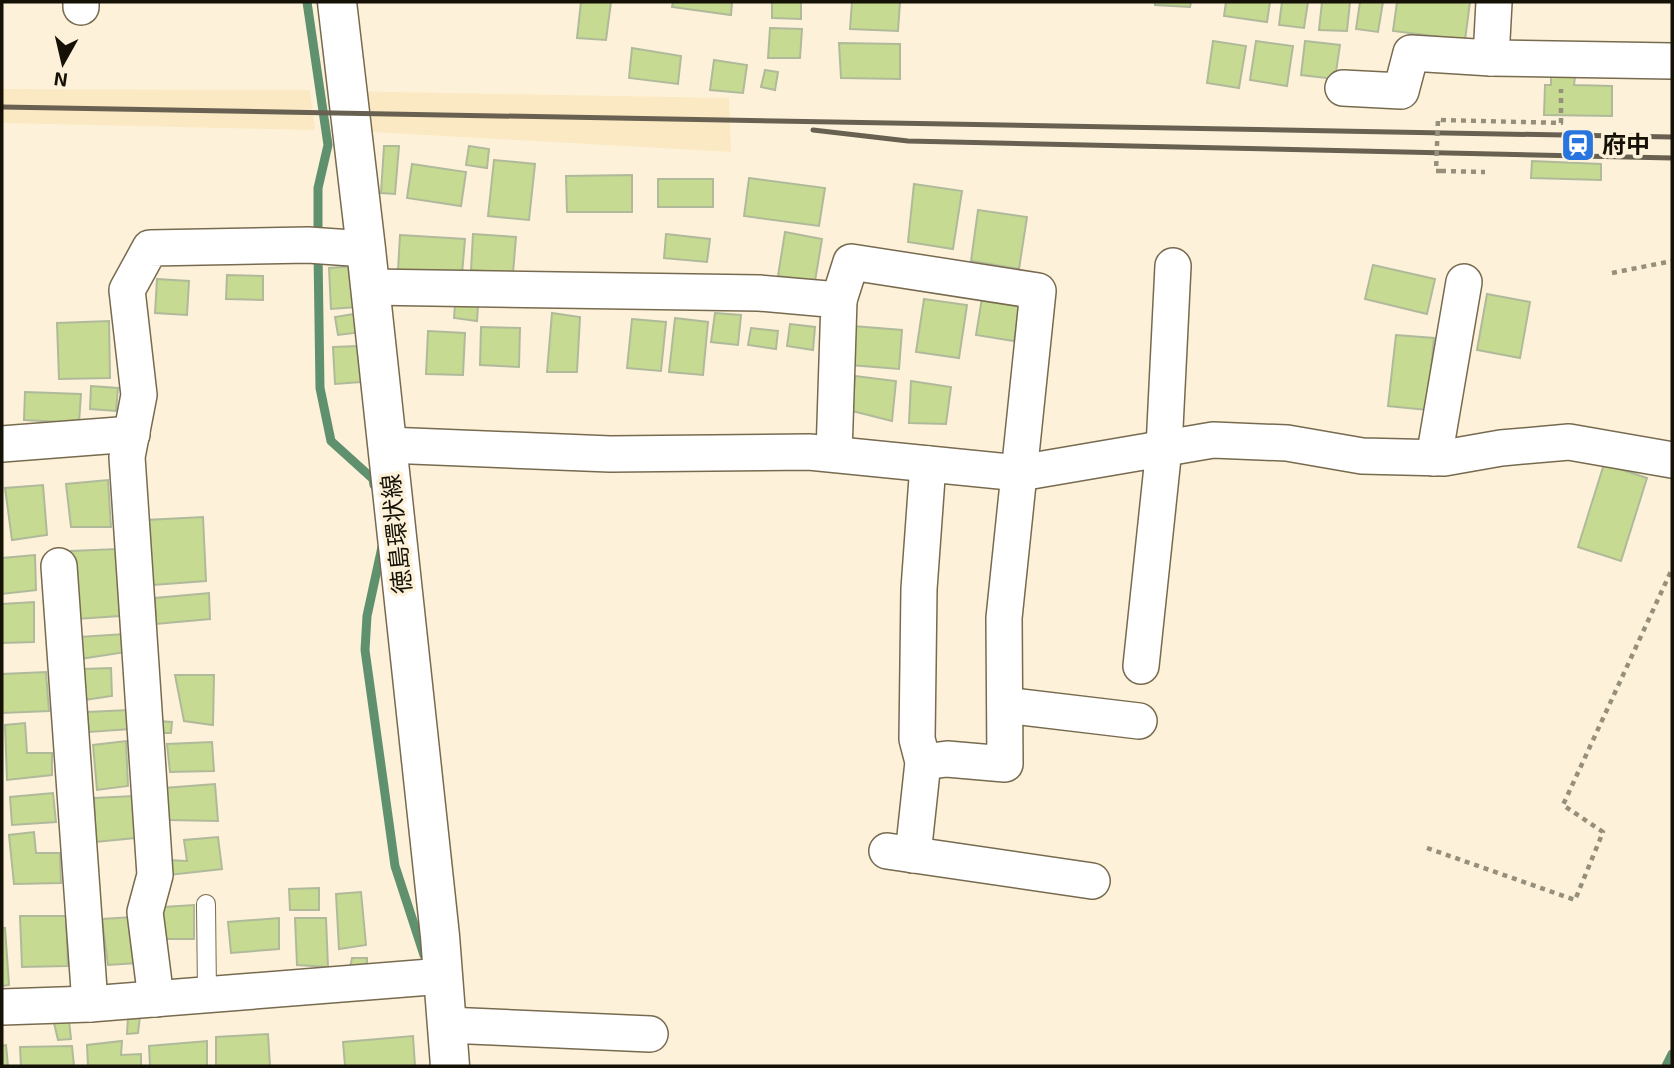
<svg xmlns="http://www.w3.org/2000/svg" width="1674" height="1068" font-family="'Exo 2','Noto Sans JP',sans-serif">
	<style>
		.built { fill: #fbe9c3 }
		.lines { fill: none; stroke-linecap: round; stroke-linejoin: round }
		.stream { stroke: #60916e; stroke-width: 9 }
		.building { fill: #c6da91; stroke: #b0ba9b; stroke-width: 2 }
		.lane-casing { stroke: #776a4f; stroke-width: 20 }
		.street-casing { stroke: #776a4f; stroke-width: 38 }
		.primary-casing { stroke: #776a4f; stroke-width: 41 }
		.path { stroke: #968f7c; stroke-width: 4.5; stroke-dasharray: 5 5; stroke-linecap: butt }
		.lane { stroke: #fff; stroke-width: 18 }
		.street { stroke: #fff; stroke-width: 35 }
		.primary { stroke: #fff; stroke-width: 38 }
		.rail { stroke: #686151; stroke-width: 5 }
		.path-bridge { stroke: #968f7c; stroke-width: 4.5; stroke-dasharray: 5 5; stroke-linecap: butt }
		.labels { text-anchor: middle; stroke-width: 7; stroke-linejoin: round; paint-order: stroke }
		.poi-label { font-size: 24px; font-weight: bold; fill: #151106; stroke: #fdf2d9; text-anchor: start }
		.street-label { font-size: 24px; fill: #151106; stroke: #fdf2d9 }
	</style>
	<rect width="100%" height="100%" fill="#fdf2d9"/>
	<!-- built -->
	<g class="built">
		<path d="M2 89 310 90 315 130 2 123Z"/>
		<path d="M335 91 729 98 731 152 353 131Z"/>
	</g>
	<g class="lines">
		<!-- stream -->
		<g class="stream">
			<path d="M307 2 328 145 318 188V239"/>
			<path d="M318 253 320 388 331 441 373 479 374 485"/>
			<path d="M382 547 367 616 365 650 395 866 424 955"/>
			<path d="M1666 1066 1672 1054"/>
		</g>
	</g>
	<!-- building -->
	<g class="building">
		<path d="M581 2H611L606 40 577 38Z"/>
		<path d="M673 2H732L731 15 672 7Z"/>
		<path d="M772 2H801V19L772 18Z"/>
		<path d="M852 2H900L898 31 850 29Z"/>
		<path d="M1155 2H1191L1190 7 1155 5Z"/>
		<path d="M1226 2H1270L1267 22 1224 16Z"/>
		<path d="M1282 2H1308L1304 28 1279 25Z"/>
		<path d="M1322 2H1350L1347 31 1319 30Z"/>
		<path d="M1360 2H1383L1378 32 1356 29Z"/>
		<path d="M1397 2H1470L1465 40 1393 31Z"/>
		<path d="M770 28 802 29 800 58H768Z"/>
		<path d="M1213 41 1246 46 1239 88 1207 83Z"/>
		<path d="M1256 41 1293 46 1287 86 1250 80Z"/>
		<path d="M1305 41 1340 45 1335 79 1301 75Z"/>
		<path d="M839 43 900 44V79L841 78Z"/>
		<path d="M632 48 681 56 678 84 629 78Z"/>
		<path d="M714 60 747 65 743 93 710 90Z"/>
		<path d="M765 70 778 72 775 90 761 87Z"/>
		<path d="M1551 76 1575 77 1574 85 1612 86V116L1544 115 1545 85H1551Z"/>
		<path d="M384 146H399L395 194 381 193Z"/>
		<path d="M469 146 489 149 487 168 466 165Z"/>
		<path d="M494 160 535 164 529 220 488 216Z"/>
		<path d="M1532 161 1601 164V180L1531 178Z"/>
		<path d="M412 164 466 172 461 206 407 198Z"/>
		<path d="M632 175V212H567L566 176Z"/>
		<path d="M749 178 825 188 819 226 744 216Z"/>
		<rect x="658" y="179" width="55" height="28"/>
		<path d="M914 184 962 191 953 249 908 242Z"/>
		<path d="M978 210 1027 217 1019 269 971 261Z"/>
		<path d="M785 232 822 239 815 281 778 276Z"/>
		<path d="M473 234 516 237 513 273 471 270Z"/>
		<path d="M666 234 710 239 707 262 664 258Z"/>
		<path d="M400 235 465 239 462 274 398 270Z"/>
		<path d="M1373 265 1435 279 1427 314 1365 299Z"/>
		<path d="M355 266 357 307 331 309 329 268Z"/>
		<path d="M227 275 263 276V300L226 299Z"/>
		<path d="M157 279 189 281 187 315 155 313Z"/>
		<path d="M1487 294 1530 302 1520 358 1477 350Z"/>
		<path d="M982 298 1020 305 1014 341 976 335Z"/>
		<path d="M924 299 967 305 959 358 916 352Z"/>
		<path d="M455 304 478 306 477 321 454 318Z"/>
		<path d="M360 313 363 332 338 335 335 317Z"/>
		<path d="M552 313 580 317 577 372H547Z"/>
		<path d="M715 313 741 315 738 345 711 342Z"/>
		<path d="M675 318 708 322 703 375 669 372Z"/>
		<path d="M632 319 666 322 661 371 627 368Z"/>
		<path d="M109 321 110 378 59 379 57 323Z"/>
		<path d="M790 324 815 327 813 350 787 346Z"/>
		<path d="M853 326 902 330 899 369 850 365Z"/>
		<path d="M481 327 520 328 519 367 480 365Z"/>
		<path d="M751 328 778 331 776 349 748 345Z"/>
		<path d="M428 331 465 333 463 375 426 374Z"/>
		<path d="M1396 335 1434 338 1427 410 1388 406Z"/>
		<path d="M359 346 361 382 335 384 333 347Z"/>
		<path d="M855 376 896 381 892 421 852 411Z"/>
		<path d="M911 381 951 387 946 424 909 423Z"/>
		<path d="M91 386 118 388 116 411 90 409Z"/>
		<path d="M25 392 81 394 79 423 24 420Z"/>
		<path d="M1604 464 1647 478 1621 561 1578 547Z"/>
		<path d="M108 480 111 527H71L66 484Z"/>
		<path d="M43 485 47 535 12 540 5 488Z"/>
		<path d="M203 517 206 581 153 585 146 520Z"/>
		<path d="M117 549 120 616 77 619 71 551Z"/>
		<path d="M35 555 36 590 2 594V558Z"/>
		<path d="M209 593 210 619 156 624 155 598Z"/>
		<path d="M34 602V642L2 643V604Z"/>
		<path d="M124 634 126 652 80 659V637Z"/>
		<path d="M111 668 112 696 84 700 83 669Z"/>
		<path d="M46 672 49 711 2 713V674Z"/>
		<path d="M175 675H214L213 725 184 721Z"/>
		<path d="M129 710 130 729 89 732 87 712Z"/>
		<path d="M158 721 172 722 171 733H159Z"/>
		<path d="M25 723 27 753H52V775L7 780 5 725Z"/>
		<path d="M126 741 128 786 97 790 93 745Z"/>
		<path d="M212 742 214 771 170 772 167 744Z"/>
		<path d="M215 784 218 821 168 820 164 788Z"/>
		<path d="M53 793 56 822 12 825 10 797Z"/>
		<path d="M134 796 135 838 96 842 94 798Z"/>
		<path d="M34 832 36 853H60L61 883 14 884 9 835Z"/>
		<path d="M218 837 222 869 169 875 168 860 187 861 184 840Z"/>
		<path d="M319 888V910H290L289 889Z"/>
		<path d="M361 892 366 945 339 949 336 894Z"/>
		<path d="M194 905V939H162L163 907Z"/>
		<path d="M20 916H66L68 966 22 967Z"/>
		<path d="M133 917 138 963 108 965 102 919Z"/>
		<path d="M279 918V949L231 953 228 922Z"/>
		<path d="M295 918H326L328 967 297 965Z"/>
		<path d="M2 928H5L9 985 2 986Z"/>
		<path d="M352 958H367V967L350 968Z"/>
		<path d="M128 1016H140L138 1033 127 1034Z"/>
		<path d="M69 1020 71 1039 58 1040 54 1023Z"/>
		<path d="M268 1034 270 1066H216V1037Z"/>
		<path d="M413 1036 415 1066H345L343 1042Z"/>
		<path d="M122 1041 121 1055 141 1054V1066H88L87 1045Z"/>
		<path d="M207 1041V1066H150L149 1046Z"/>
		<path d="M6 1045 8 1066H2V1046Z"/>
		<path d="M72 1046 74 1066H21L20 1047Z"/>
	</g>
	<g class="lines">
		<!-- lane casing -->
		<g class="lane-casing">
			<path id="lane" d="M206 904 207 994"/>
		</g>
		<!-- street casing -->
		<g class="street-casing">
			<g id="street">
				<path d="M81 2V7"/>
				<path d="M1491 58 1494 2"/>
				<path d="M1343 88 1401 91 1411 53 1491 58 1672 61"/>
				<path d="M370 287 759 293 839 300 834 454"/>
				<path d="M839 300 851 262 1038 291 1004 618 1005 764 947 759 923 762"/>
				<path d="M2 444 132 434"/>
				<path d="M387 445 610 454 809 452 1020 473 1213 440 1287 443 1362 456 1444 458 1501 448 1569 442 1672 460"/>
				<path d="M1434 458 1464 282"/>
				<path d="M59 566 90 1004"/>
				<path d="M1141 666 1164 448 1173 266"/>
				<path d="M1005 705 1139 721"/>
				<path d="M887 851 1092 881"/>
				<path d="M913 855 923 762 917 739 919 589 928 464"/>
				<path d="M156 999 145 912 155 875 127 457 139 395 127 290 150 248 308 245 366 249"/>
				<path d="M2 1007 90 1004 443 976"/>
				<path d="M447 1025 650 1034"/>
			</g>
		</g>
		<!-- primary casing -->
		<g class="primary-casing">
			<path id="primary" d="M337 2 366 249 440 936 450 1066"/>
		</g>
		<!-- path -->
		<g class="path">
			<path d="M1441 120 1561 123V89"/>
			<path d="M1441 171 1485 172"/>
			<path d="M1612 273 1672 261"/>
			<path d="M1427 848 1575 900 1603 832 1563 805 1672 569"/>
		</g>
		<!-- lane -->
		<use href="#lane" class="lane"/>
		<!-- street -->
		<use href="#street" class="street"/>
		<!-- primary -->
		<use href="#primary" class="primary"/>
		<!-- rail -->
		<g class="rail">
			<path d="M2 107 1672 137"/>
			<path d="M813 130 908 141 1672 158"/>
		</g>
		<!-- path-bridge -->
		<path class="path-bridge" d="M1441 171H1436L1438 119 1441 120"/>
	</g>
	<!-- icons -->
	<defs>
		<g id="station-square" transform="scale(1.75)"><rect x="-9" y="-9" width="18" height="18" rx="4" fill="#2975e0" stroke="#fdf2d9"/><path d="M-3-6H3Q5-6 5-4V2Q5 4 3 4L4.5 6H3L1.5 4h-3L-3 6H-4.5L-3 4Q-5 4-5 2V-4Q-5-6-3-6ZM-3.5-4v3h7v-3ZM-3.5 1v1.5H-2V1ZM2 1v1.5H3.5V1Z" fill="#fff"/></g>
	</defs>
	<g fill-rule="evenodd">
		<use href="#station-square" x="1578" y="145"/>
	</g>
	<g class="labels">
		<!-- poi labels -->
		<g class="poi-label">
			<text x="1602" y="153">府中</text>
		</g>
		<!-- street labels -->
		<g class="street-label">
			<text transform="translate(397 534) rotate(-96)" y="8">徳島環状線</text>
		</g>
	</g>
	<!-- border -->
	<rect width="1674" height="1068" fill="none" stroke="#151106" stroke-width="7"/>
	<!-- north arrow -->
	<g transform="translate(63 63) rotate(188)" stroke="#fdf2d9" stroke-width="5" paint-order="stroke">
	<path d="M0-5L12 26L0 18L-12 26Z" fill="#151106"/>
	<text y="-10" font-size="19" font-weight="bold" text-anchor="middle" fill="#151106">N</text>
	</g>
</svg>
